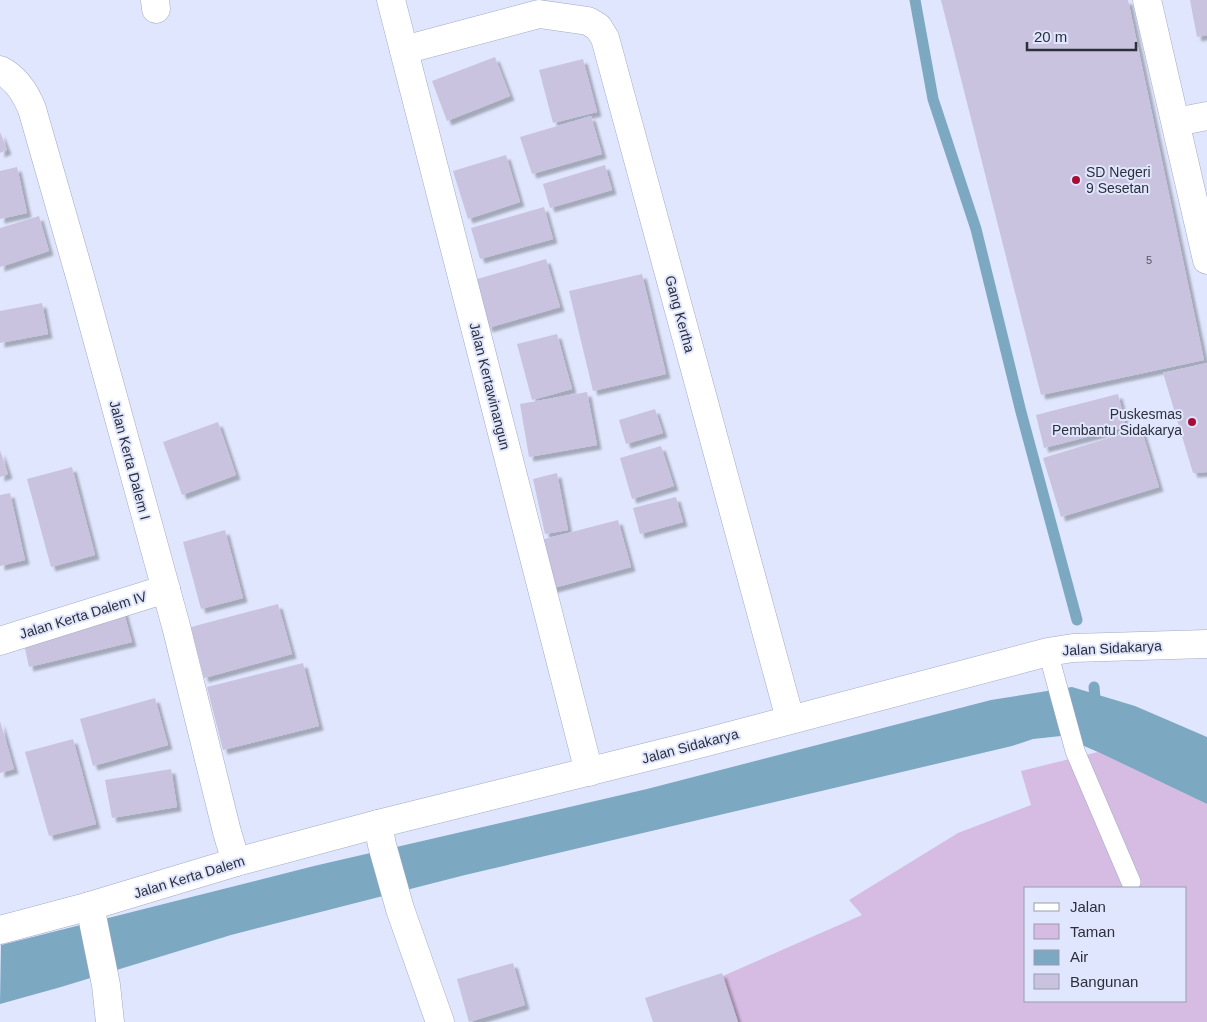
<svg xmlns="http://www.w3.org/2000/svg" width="1207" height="1022" font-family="Arial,sans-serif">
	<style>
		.green { fill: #d6bbe2; fill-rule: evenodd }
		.water { fill: #7ca8c2 }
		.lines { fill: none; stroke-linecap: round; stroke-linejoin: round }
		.stream { stroke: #7ca8c2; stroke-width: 11 }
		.building { fill: #c9c3e0; filter: url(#shadow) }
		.lane-casing { stroke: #a3aac5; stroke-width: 20 }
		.street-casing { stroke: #a3aac5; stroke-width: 29 }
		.secondary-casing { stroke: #a3aac5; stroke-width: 29 }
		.lane { stroke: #fff; stroke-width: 19 }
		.street { stroke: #fff; stroke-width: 28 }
		.secondary { stroke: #fff; stroke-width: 28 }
		.poi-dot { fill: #a70e36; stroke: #e0e6fd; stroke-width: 2 }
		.labels { text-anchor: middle; stroke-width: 4; stroke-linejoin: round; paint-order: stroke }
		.number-label { font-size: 11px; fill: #545564 }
		.poi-label { font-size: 14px; fill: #2d303b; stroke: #e0e6fd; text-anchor: start }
		.street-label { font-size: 14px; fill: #2d303b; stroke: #e0e6fd }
	</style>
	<defs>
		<filter id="shadow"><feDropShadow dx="4.5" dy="4.5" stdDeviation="1" flood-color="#0004"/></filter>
	</defs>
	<rect width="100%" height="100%" fill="#e0e6fd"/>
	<!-- green -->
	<path class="green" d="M1098 752 1207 804V1022H732L716 979 862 915 849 900 958 833 1031 805 1021 771ZM1026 888H1186V1001H1026Z"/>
	<!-- water -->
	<path class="water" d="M1072 687 1135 706 1207 737V804L1098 752 1061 736 1033 739 1012 746 465 875 231 935 61 987 0 1004 1 945 314 866 647 789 991 700Z"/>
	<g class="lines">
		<!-- stream -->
		<g class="stream">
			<path d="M915 0 933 99 976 229 1021 412 1077 620"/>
			<path d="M1094 687 1096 709"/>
		</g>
	</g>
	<!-- building -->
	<g class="building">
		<path d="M941 0H1128L1204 360 1041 395Z"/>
		<path d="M1190 0H1207V35L1197 37Z"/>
		<path d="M495 57 510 96 447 121 432 81Z"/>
		<path d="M583 59 597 112 553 123 539 70Z"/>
		<path d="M591 116 602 154 532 174 520 137Z"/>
		<path d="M0 132 7 150 0 153Z"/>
		<path d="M506 155 520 202 468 219 453 171Z"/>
		<path d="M605 165 612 190 550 208 543 184Z"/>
		<path d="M17 167 27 213 0 219V171Z"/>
		<path d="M544 207 553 239 480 259 471 228Z"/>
		<path d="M39 216 49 251 0 267V228Z"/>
		<path d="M546 259 560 307 488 328 474 280Z"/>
		<path d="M642 274 666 374 593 391 569 291Z"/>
		<path d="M42 303 48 334 0 343V311Z"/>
		<path d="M557 334 572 389 532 400 517 344Z"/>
		<path d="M1207 363V472L1193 473 1163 373Z"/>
		<path d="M587 392 597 445 529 457 520 404Z"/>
		<path d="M1118 394 1126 427 1044 448 1036 415Z"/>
		<path d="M655 409 663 433 626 444 619 420Z"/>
		<path d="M218 422 236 475 182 495 163 442Z"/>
		<path d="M1141 428 1159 487 1061 517 1043 458Z"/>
		<path d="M661 446 674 486 632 499 620 458Z"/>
		<path d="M0 450 8 474 0 477Z"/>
		<path d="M72 467 95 555 51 567 27 479Z"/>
		<path d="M557 473 568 530 545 534 533 479Z"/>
		<path d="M10 493 25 560 0 566V495Z"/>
		<path d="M676 497 683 522 640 534 633 508Z"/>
		<path d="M618 520 631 567 550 589 537 541Z"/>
		<path d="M225 530 243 598 201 609 183 542Z"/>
		<path d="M278 604 292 654 204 678 191 627Z"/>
		<path d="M123 609 132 642 29 667 22 635Z"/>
		<path d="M303 663 319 726 223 750 207 687Z"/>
		<path d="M155 698 168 745 93 766 80 719Z"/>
		<path d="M0 721 14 769 0 773Z"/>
		<path d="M73 739 96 824 49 836 25 752Z"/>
		<path d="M171 769 177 807 112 818 105 780Z"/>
		<path d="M513 963 525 1005 469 1022 457 979Z"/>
		<path d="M722 973 738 1022H653L645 998Z"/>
	</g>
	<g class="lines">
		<!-- lane casing -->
		<g class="lane-casing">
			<path id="lane" d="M1048 652 1075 751 1131 882"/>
		</g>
		<!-- street casing -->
		<g class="street-casing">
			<g id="street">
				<path d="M155 0 156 9"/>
				<path d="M391 0 589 772"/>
				<path d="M1147 0 1207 260"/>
				<path d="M404 50 539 14 588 21 598 27 605 38 790 719"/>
				<path d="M0 70C16 78 26 94 32 109L81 280 176 626 227 832 236 862"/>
				<path d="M1176 122 1207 116"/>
				<path d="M0 641 166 589"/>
				<path d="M90 906 106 985 110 1022"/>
			</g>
		</g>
		<!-- secondary casing -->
		<g class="secondary-casing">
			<g id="secondary">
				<path d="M378 824 382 845 400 909 440 1022"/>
				<path d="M0 930 90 906 236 862 378 824 703 743 1048 652 1073 648 1207 644"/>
			</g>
		</g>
		<!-- lane -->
		<use href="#lane" class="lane"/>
		<!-- street -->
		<use href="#street" class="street"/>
		<!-- secondary -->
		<use href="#secondary" class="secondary"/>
	</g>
	<!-- markers -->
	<g class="poi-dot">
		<circle cx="1076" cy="180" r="5"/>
		<circle cx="1192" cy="422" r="5"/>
	</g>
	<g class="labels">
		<!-- number labels -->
		<g class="number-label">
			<text x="1149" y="264">5</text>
		</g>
		<!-- poi labels -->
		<g class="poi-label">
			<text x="1086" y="177">SD Negeri<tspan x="1086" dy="16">9 Sesetan</tspan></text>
			<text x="1182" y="419" text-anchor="end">Puskesmas<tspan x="1182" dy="16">Pembantu Sidakarya</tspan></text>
		</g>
		<!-- street labels -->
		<g class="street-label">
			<text transform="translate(680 314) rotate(75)" y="5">Gang Kertha</text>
			<text transform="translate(490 386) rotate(76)" y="5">Jalan Kertawinangun</text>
			<text transform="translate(130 460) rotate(75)" y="5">Jalan Kerta Dalem I</text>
			<text transform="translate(83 615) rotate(-17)" y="5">Jalan Kerta Dalem IV</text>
			<text transform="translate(1112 648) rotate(-3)" y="5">Jalan Sidakarya</text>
			<text transform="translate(690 746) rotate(-15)" y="5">Jalan Sidakarya</text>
			<text transform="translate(189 877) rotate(-17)" y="5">Jalan Kerta Dalem</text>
		</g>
	</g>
	<!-- legend -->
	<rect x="1024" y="887" width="162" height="115" fill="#e0e6fd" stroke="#989daf"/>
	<rect x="1034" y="903" width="25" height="8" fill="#ffffff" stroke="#989daf"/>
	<text x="1070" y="912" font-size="15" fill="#2d303b">Jalan</text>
	<rect x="1034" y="924" width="25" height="15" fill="#d6bbe2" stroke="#989daf"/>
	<text x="1070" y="937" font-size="15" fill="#2d303b">Taman</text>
	<rect x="1034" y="950" width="25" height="15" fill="#7ca8c2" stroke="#989daf"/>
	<text x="1070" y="962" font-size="15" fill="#2d303b">Air</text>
	<rect x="1034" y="974" width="25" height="15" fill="#c9c3e0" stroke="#989daf"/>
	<text x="1070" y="987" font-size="15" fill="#2d303b">Bangunan</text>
	<!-- scale -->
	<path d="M1027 42v8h109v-8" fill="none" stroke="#2d303b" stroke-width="2.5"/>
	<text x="1034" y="42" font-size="15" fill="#2d303b" stroke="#e0e6fd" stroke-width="4" paint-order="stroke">20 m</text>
</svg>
